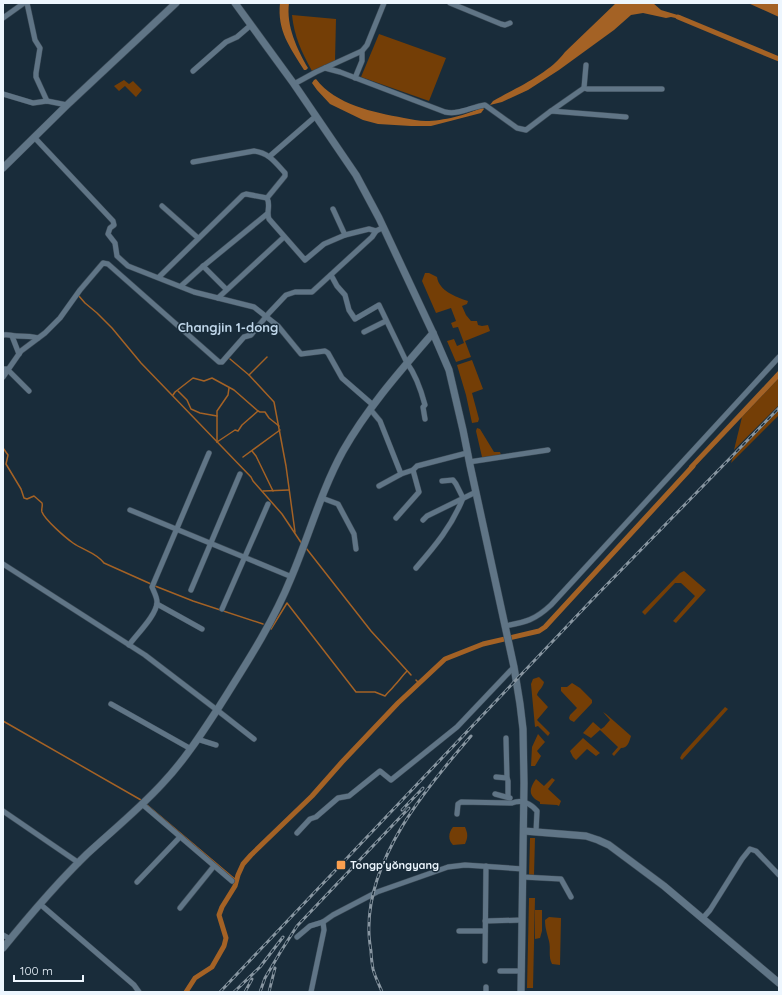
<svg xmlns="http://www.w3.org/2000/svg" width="782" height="995" font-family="Quicksand,sans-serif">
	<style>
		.green { fill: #743e06 }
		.water { fill: #a46225 }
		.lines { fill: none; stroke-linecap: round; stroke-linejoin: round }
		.stream { stroke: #a46225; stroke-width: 1.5 }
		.canal { stroke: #a46225; stroke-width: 5 }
		.street-casing { stroke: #3b4a56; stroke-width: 6 }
		.secondary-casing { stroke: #3b4a56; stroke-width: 8 }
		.street { stroke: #607586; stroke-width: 5 }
		.secondary { stroke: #607586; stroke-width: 7 }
		.rail-casing { stroke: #8896a1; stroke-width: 3 }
		.rail { stroke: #192c3a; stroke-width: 1.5; stroke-dasharray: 4.5; stroke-linecap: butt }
		.poi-dot { fill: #fa9f4f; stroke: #192c3a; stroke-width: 1.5 }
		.labels { text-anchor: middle; stroke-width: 3; stroke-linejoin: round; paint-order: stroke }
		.poi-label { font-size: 11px; font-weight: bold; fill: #edf6fe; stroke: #192c3a; text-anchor: start }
		.quarter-label { font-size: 13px; font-weight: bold; fill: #c0d7ea; stroke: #192c3a }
	</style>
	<rect width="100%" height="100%" fill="#192c3a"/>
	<!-- green -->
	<g class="green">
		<path d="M292 15 336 19 335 61 312 71C302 53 294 36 292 15Z"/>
		<path d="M379 34 446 58 429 101 361 77Z"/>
		<path d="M124 80 129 84 133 81 142 90 136 97 125 86 119 91 114 86Z"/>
		<path d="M425 273H429L437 277C439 291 456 297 468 301L467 304 462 306 466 315 471 321H477L478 325 482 326 488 325 490 331 465 341 471 357 456 362 447 341 454 339 457 346 464 343 458 327 453 328 451 323 456 321 451 308 436 313 422 281Z"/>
		<path d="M472 360 483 389 472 393 479 419 478 422 472 423 466 395 457 365Z"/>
		<path d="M779 378V405L734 450 742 417Z"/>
		<path d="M779 410V415L731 463 733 457Z"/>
		<path d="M477 428 480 429 494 452H500L501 455 490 457H482L476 431Z"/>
		<path d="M684 571 706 590 676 623 673 621 695 596 681 583H675L645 615 642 612 680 573Z"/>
		<path d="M539 677 544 682C543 688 538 690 537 695L548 707 537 720 550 733 548 736 538 726 535 727 531 684 533 679Z"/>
		<path d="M572 683 580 688 592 700V703L574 722 570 720 569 718 570 715 577 708 561 691V687H567Z"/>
		<path d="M725 707 728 709 682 760 680 758 682 754Z"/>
		<path d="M603 712 606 714 631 736C629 742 628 748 621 748L614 756 612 754 618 747 600 730 591 738 583 733 593 722 601 729 604 727 610 720Z"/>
		<path d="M538 734 545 742 537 751 541 756 535 766H531L532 747Z"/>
		<path d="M583 738 600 753 596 756 587 749 576 760 573 757 570 751Z"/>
		<path d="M552 778 555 780 548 789 561 801 559 806 557 805 540 804V802C528 796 529 789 536 779L544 786Z"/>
		<path d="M453 827H465C468 834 468 837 465 844L453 845C448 840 448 833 453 827Z"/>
		<path d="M530 838H535L534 875H529Z"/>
		<path d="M529 898H535L533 988H527Z"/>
		<path d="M535 910H542V931L540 938 535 939Z"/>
		<path d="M549 917 561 918 560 965 552 964C548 956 551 949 549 941 547 933 545 928 545 920Z"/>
	</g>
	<!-- water -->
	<g class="water">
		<path d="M280 3H289C286 26 297 49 308 68L306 70H304C290 47 277 31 280 3Z"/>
		<path d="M616 3H653L661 10 681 16 683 19H680L671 17 666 18 643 13 631 15 614 30 559 70 528 90 502 102 490 105 493 101C516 88 550 73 565 52Z"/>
		<path d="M748 3H779V17Z"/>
		<path d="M316 79C336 105 373 112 404 118 411 119 419 121 426 121 442 121 468 115 482 107L484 109 481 113 431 126H411L378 124 363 120 330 104 317 90 312 83 314 80Z"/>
		<path d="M779 370V378L688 474 689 466Z"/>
	</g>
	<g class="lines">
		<!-- stream -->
		<g class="stream">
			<path d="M78 295 85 303 97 313 112 328 141 363 251 477 253 481 282 514 302 544"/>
			<path d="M230 359 249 375 274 402 286 466 295 532"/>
			<path d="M249 375 267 357"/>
			<path d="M178 391 187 400 191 409 200 413 217 416"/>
			<path d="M173 395 175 392 193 378 204 381 212 378 234 390 258 411 260 412H265L269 418 279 426"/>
			<path d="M217 442V411L228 395 229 388"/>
			<path d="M217 442 235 430 238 431 242 425 258 411"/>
			<path d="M3 448 8 455 6 464 21 489 24 498 27 499 34 496 42 503C43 506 41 509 42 512 45 520 66 538 73 543 83 550 97 553 104 563L151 584"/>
			<path d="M252 451 256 456 273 491"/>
			<path d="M243 457 280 430"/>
			<path d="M263 491 289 490"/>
			<path d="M306 548 371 631 411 675"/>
			<path d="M155 586 193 601 263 624"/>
			<path d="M271 629 287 603 356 692H375L385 696C388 692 391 690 394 686 399 681 402 676 407 671"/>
			<path d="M416 680 419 683"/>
			<path d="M3 721 141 800"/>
			<path d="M147 805 230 875 236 880"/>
		</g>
		<!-- canal -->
		<g class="canal">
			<path d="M678 17 779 59"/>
			<path d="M186 992 195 978 212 967 224 946 226 938 219 915 222 907 235 886 238 875 243 864 251 855 312 796 342 762 398 703 445 659 483 644 539 631 545 627 693 466"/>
		</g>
		<!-- street casing -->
		<g class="street-casing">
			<g id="street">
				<path d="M27 3 35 40 40 48 36 73V77L47 101"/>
				<path d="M450 3 501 24 505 25 510 23"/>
				<path d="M3 18 24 3"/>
				<path d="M586 65 584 88 587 89H662"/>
				<path d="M325 68 340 72 445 112C459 115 471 107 485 105L517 128 526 130 551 111 626 117"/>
				<path d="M193 71 226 42 237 37 251 25"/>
				<path d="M355 78 362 61V51"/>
				<path d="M294 84 316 72 362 51 367 45 384 3"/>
				<path d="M3 94 33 103 47 101 67 105"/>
				<path d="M551 111 584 88"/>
				<path d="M34 137 113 221 114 225 110 228 108 234 115 243 117 256 128 266 194 292 254 307 278 326 301 354 325 351 328 353 342 378 373 405"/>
				<path d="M270 156 316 116"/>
				<path d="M267 198C271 205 266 212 269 219L305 260 324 244 345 235 333 209"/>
				<path d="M162 206 198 238"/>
				<path d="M345 235 369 229 376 231"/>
				<path d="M203 266 226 289"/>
				<path d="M331 275 337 286 345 295 349 310 355 319 379 305 407 363C416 375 421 390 425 405L423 407 425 419"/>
				<path d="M159 277 243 195 246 194 267 198 285 176V173C275 162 269 153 254 151L193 162"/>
				<path d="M181 286 201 268 267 214"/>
				<path d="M218 298 284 237"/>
				<path d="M364 332 386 321"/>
				<path d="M3 335C9 334 11 336 17 336 24 336 31 336 38 338"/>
				<path d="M12 336 19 354"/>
				<path d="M3 369H7L29 391"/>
				<path d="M3 377 21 351 45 333 60 318 80 290 103 263 108 264 219 362H222L244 337 251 335 269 313 286 295 295 292H312L372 237 376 231 384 227"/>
				<path d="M370 409 380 421 401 474"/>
				<path d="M469 462 548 450"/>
				<path d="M379 486 401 474 413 470"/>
				<path d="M322 498 338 504 354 534 356 549"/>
				<path d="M130 510 292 577"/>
				<path d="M396 518 419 492 413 470 417 466 467 453"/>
				<path d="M423 520 427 516 476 492"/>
				<path d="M3 564 145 655 217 710 254 739"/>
				<path d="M416 568C435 546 452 526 463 498L456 484 453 480 442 481"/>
				<path d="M191 590 240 474"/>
				<path d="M157 604 202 629"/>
				<path d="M222 609 268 504"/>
				<path d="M505 626C526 622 535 620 551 605L779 357"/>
				<path d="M129 645C136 635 157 615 157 602 157 597 154 592 152 587L209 453"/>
				<path d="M111 704 191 749"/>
				<path d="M506 738 507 778"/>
				<path d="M197 739 216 745"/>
				<path d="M496 777 507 778 508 781V797"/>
				<path d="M495 794 510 798"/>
				<path d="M142 804 232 881"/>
				<path d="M3 811 79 863"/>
				<path d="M457 814 458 804 461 802 512 803C522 799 531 804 537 811L536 832"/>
				<path d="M297 833 310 819 316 817 338 798 349 796 380 771 391 780 457 727 514 667"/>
				<path d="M523 877 561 879 571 897"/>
				<path d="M137 882 180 837"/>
				<path d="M40 904 134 985 139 992"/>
				<path d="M180 908 214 866"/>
				<path d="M703 918 710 910 742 859 750 849 756 851 779 875"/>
				<path d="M485 921 522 920"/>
				<path d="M459 931H485"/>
				<path d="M3 935 10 939"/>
				<path d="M297 937 310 926 323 922 333 915 377 892 448 867 465 865 523 869"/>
				<path d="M485 961 486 866"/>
				<path d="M500 971H522"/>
				<path d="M486 987V992"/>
				<path d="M311 992 324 930 323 922"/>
			</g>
		</g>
		<!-- secondary casing -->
		<g class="secondary-casing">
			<g id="secondary">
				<path d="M235 3 294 84 356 175 379 218 433 333 449 370 463 430 470 465 514 667 520 704 523 729 524 783 521 992"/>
				<path d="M3 168 67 105 176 3"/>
				<path d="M524 831 586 836 598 840 609 845 664 886 779 983"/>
				<path d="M3 948C29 916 57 883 87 854 112 831 139 809 162 784 183 762 200 736 217 710 244 667 272 625 291 578 309 536 321 491 343 451 368 407 401 370 433 333"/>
			</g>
		</g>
		<!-- street -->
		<use href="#street" class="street"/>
		<!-- secondary -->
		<use href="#secondary" class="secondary"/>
		<!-- rail casing -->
		<g class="rail-casing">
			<g id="rail">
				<path d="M402 810 423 788"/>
				<path d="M220 992 590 602 779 408"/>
				<path d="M234 992 260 967 283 937"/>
				<path d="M245 992 252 979"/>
				<path d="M260 992 265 978 281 951 297 926 409 808"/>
				<path d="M269 992 275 968"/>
				<path d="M382 992C379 984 375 977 373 969 372 963 371 957 371 951 370 945 369 939 369 933 366 860 426 788 471 736"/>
			</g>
		</g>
		<!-- rail -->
		<use href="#rail" class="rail"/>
	</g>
	<!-- markers -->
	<rect class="poi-dot" x="336" y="860" width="10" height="10" rx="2"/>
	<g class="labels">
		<!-- poi labels -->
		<g class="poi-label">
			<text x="350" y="869">Tongp'yŏngyang</text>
		</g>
		<!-- quarter labels -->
		<g class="quarter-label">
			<text x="228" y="332">Changjin 1-dong</text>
		</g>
	</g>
	<!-- border -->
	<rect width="782" height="995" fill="none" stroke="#edf6fe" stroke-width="8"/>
	<!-- scale -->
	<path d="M14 975v6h69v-6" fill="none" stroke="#edf6fe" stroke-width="2"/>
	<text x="20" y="975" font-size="12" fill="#edf6fe" stroke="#192c3a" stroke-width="3" paint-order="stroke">100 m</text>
</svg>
